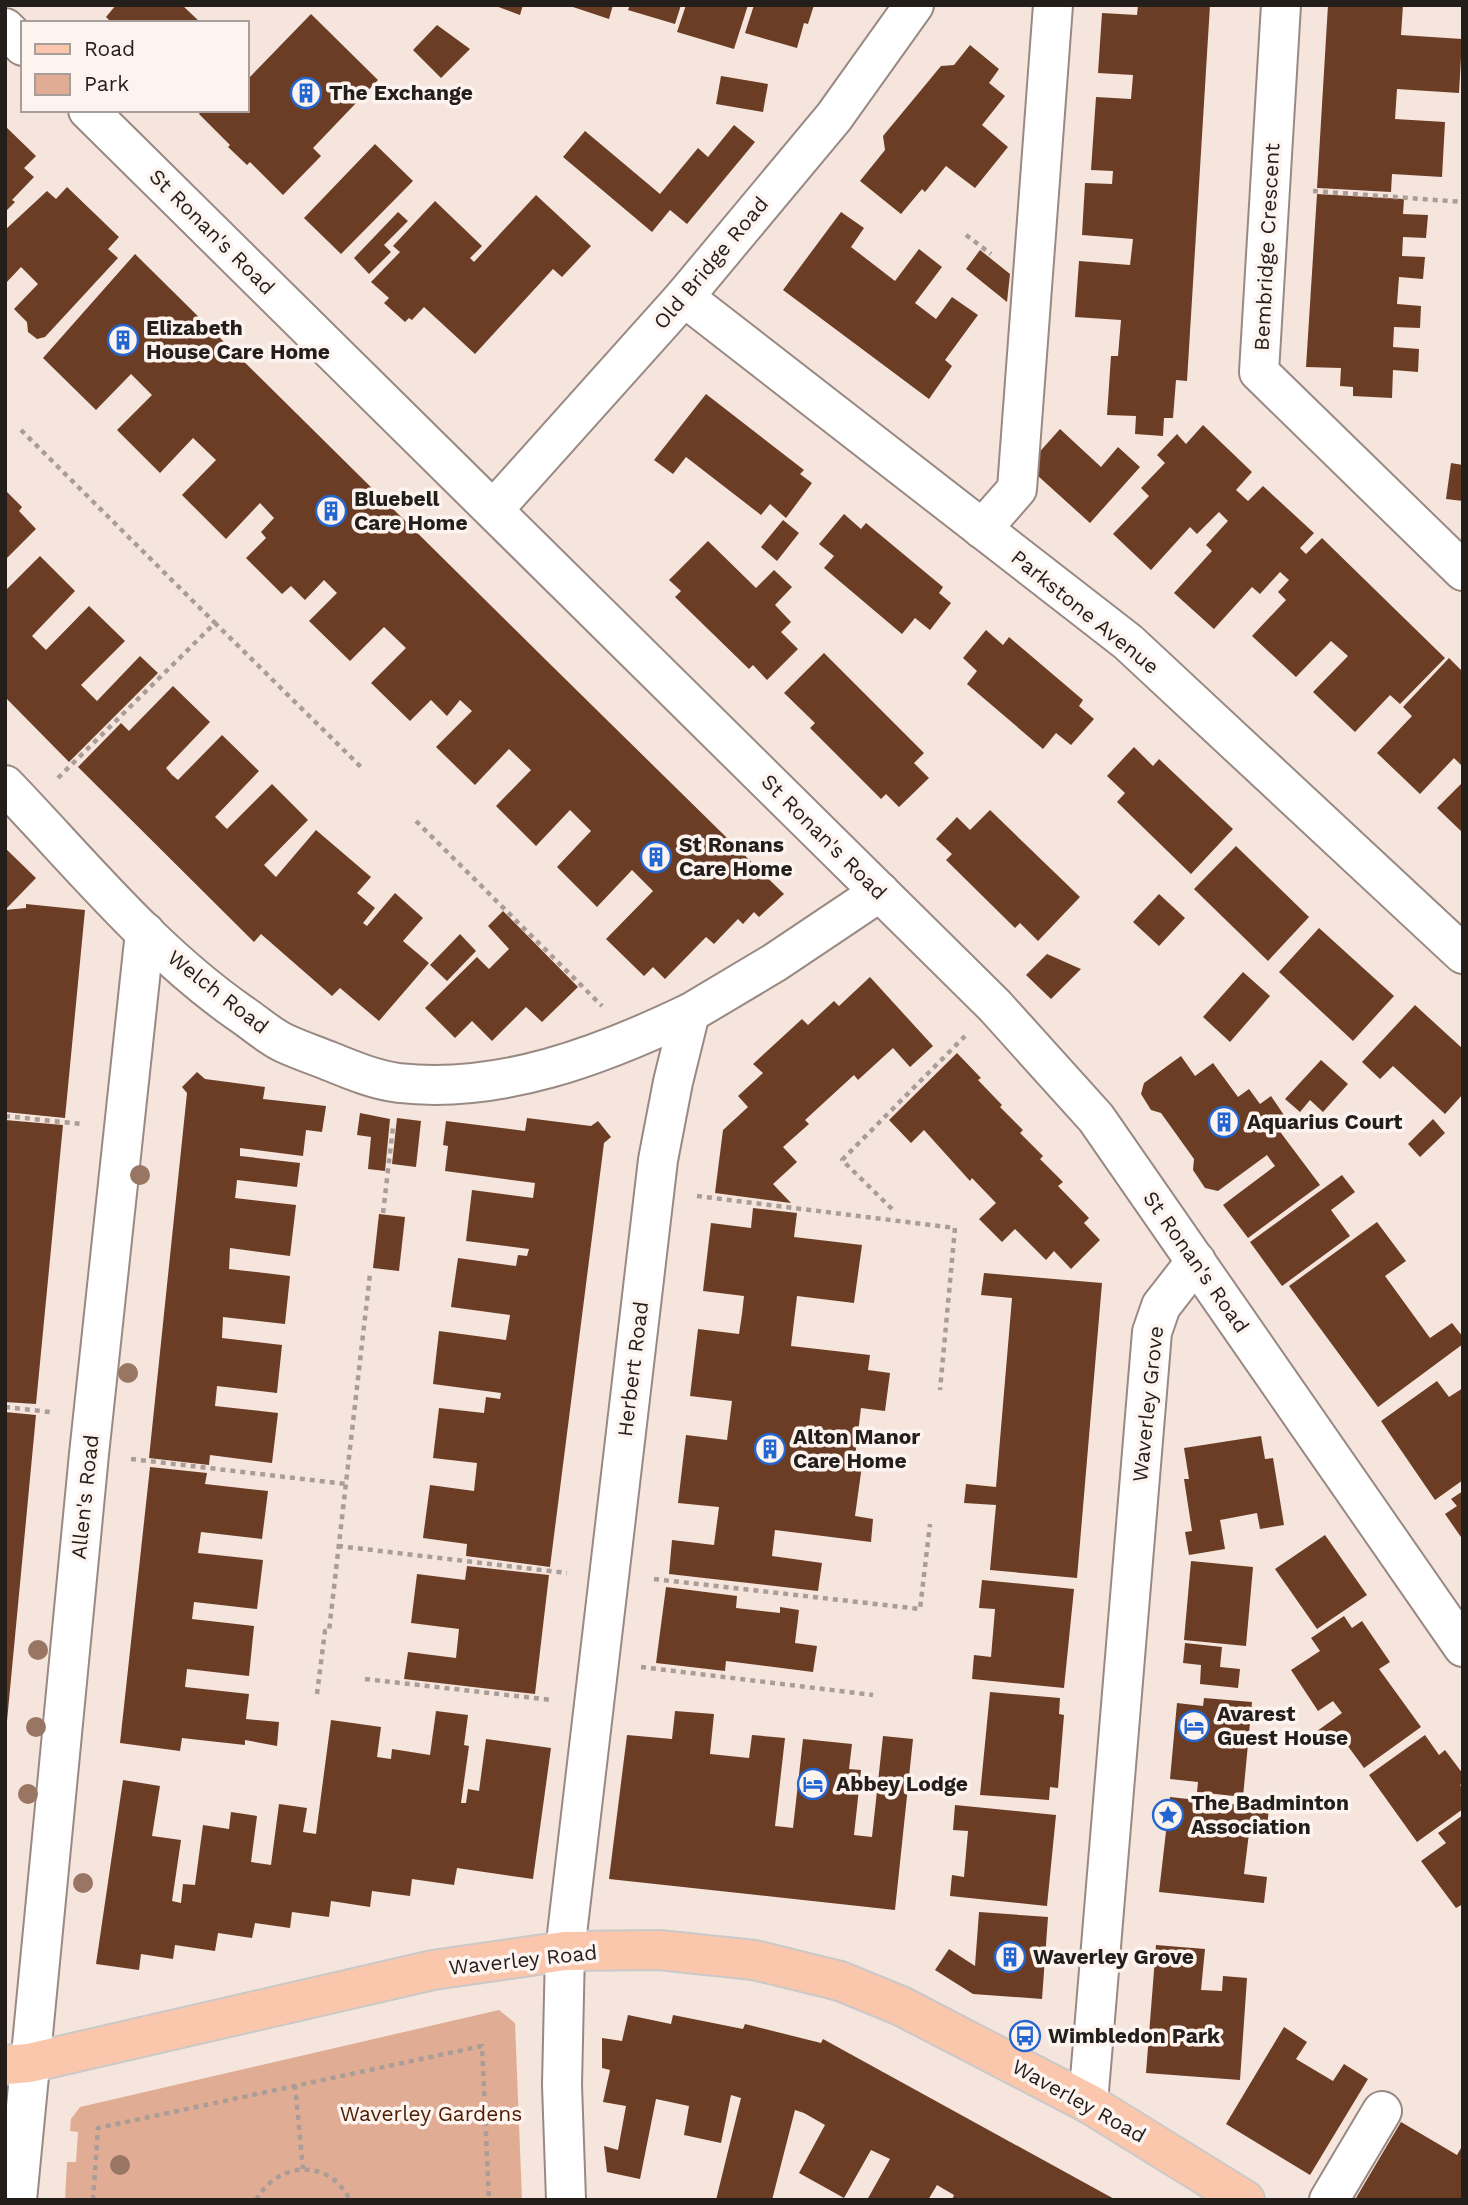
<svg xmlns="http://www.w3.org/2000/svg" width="1468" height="2205" font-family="'Work Sans',sans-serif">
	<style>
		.green { fill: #e0ad94 }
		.building { fill: #6c3d25 }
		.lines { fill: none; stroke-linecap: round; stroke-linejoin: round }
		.minor-casing { stroke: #988982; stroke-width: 42 }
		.major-casing { stroke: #cac9c8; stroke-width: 42 }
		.path { stroke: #aa9d97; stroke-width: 4.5; stroke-dasharray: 5 5; stroke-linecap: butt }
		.minor { stroke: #fff; stroke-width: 38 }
		.major { stroke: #fbc7ac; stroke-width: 38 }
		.tree { fill: #997663 }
		.labels { text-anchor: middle; stroke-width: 7; stroke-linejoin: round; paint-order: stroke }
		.poi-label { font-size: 21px; font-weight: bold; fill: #241e1b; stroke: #fdf3ef; text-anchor: start }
		.street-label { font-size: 21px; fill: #241e1b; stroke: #fdf3ef }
		.park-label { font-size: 21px; fill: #4d1b00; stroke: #fdf3ef }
	</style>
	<rect width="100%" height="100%" fill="#f5e5dd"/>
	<!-- green -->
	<path class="green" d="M499 2010 515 2023 522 2200H65L67 2162H76L78 2132 70 2131 71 2119 80 2107Z"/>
	<!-- building -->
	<g class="building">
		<path d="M116 5H182L201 23H112L106 17Z"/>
		<path d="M493 5H523L520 15Z"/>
		<path d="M567 5H613L609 19Z"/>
		<path d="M630 5H681L675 24 628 10Z"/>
		<path d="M686 5H748L734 49 677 32Z"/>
		<path d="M754 5H814L808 24 804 23 797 48 745 33Z"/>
		<path d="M1138 5H1210L1187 381 1176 380 1173 418H1164L1163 436 1135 434 1136 416 1107 415 1111 356H1118L1121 320 1075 317 1079 261 1130 265 1133 239 1082 235 1085 183 1112 184 1113 171 1091 170 1096 97 1131 99 1133 75 1098 73 1102 13 1137 15Z"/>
		<path d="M1328 5H1403L1401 35 1462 39 1459 93 1397 89 1395 119 1445 122 1442 177 1392 174 1391 192 1317 188Z"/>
		<path d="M311 14 378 80 313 148 321 156 283 195 250 162 247 165 228 147 230 145 199 114 202 110H247V80Z"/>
		<path d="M437 25 470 49 441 78 413 50Z"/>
		<path d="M970 45 999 69 989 83 1005 96 982 125 1008 147 975 188 946 166 925 192 922 189 901 214 860 181 885 150 883 136 941 66 954 65Z"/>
		<path d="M721 76 768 84 763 112 716 104Z"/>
		<path d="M734 125 755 142 687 224 670 210 652 232 563 157 585 131 660 194 698 148 708 157Z"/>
		<path d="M5 126 36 156 24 168 34 177 12 200 15 202 5 212Z"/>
		<path d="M375 144 413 181 341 254 304 218Z"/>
		<path d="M67 187 119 237 108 249 118 258 45 337 37 339 28 332 27 322 14 309 38 284 21 267 5 284V230L47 191 56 199Z"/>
		<path d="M1317 194 1404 199 1403 214 1428 215 1426 238 1403 237 1402 256 1425 257 1423 279 1399 277 1397 304 1421 306 1420 328 1394 327 1393 347 1419 349 1418 372 1393 370 1392 398 1353 396V387L1340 386 1341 368 1306 367Z"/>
		<path d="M536 195 591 246 562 277 553 269 475 354 424 307 412 320 409 318 405 322 384 303 389 298 371 282 400 252 393 246 435 201 482 246 470 258 474 262Z"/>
		<path d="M398 212 408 221 384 245 391 252 369 274 354 258Z"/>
		<path d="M841 212 864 228 851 247 895 281 919 249 942 267 915 303 936 319 952 297 978 315 945 360 952 366 929 399 783 290Z"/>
		<path d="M980 250 1010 274 1007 302 966 269Z"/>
		<path d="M135 254 552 666 784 894 759 917 754 912 743 924 738 919 714 944 706 937 665 979 653 967 644 976 606 939 653 891 632 870 597 907 557 867 591 831 570 810 536 846 496 806 531 770 509 749 475 785 436 747 472 711 460 700 447 716 431 700 410 721 371 683 406 648 384 627 350 661 309 621 337 593 324 580 305 600 291 586 282 594 246 558 266 538 261 532 274 518 260 503 226 539 182 495 216 460 193 438 160 473 117 430 152 395 131 374 96 410 43 358Z"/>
		<path d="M706 394 804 470 800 474 812 483 786 518 770 504 761 515 686 457 673 474 654 460Z"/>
		<path d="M1203 425 1252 472 1236 490 1248 501 1263 486 1314 533 1300 548 1306 554 1322 538 1445 658 1400 704 1390 695 1355 732 1313 692 1348 656 1331 641 1296 677 1252 636 1286 600 1278 592 1289 580 1280 572 1260 594 1252 587 1214 629 1174 593 1212 551 1206 545 1228 521 1219 512 1197 534 1190 527 1151 570 1113 534 1149 496 1141 488 1165 463 1157 455 1177 434 1186 444Z"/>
		<path d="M1060 429 1101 467 1118 447 1140 467 1090 523 1027 466Z"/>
		<path d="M1451 463 1463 465V501L1446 499Z"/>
		<path d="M5 490 22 507 19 511 36 529 5 560Z"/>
		<path d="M844 514 861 529 866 523 943 587 939 593 951 603 930 630 915 618 902 634 824 568 834 556 819 544Z"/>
		<path d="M783 520 799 533 777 561 761 547Z"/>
		<path d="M708 541 756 588 774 570 792 587 775 605 791 622 781 632 798 649 767 680 753 665 749 669 675 597 681 591 669 580Z"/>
		<path d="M40 556 75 591 32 636 46 650 89 606 125 641 81 685 97 701 140 656 158 673 69 762 5 697V591Z"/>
		<path d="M986 630 1003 645 1009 637 1083 700 1079 706 1094 719 1071 745 1056 733 1043 749 967 684 977 671 963 658Z"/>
		<path d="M824 653 924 753 914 763 929 778 899 807 886 794 881 799 810 728 815 723 784 693Z"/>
		<path d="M1449 658 1463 672V767L1454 758 1420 794 1377 753 1412 716 1403 707Z"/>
		<path d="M173 686 210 722 166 768 172 775 178 780 222 735 259 771 215 817 227 829 272 784 308 820 264 865 276 877 316 830 371 877 357 893 375 908 363 923 367 926 395 893 423 918 403 941 429 963 379 1021 340 988 332 996 261 934 254 942 78 767 121 723 129 731Z"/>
		<path d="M1134 747 1153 766 1159 759 1233 829 1191 874 1117 802 1125 793 1107 776Z"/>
		<path d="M1463 782V833L1437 808Z"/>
		<path d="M990 810 1080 897 1038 941 1020 923 1015 928 946 860 952 854 936 839 957 817 970 830Z"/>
		<path d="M1236 846 1309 917 1268 961 1194 889Z"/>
		<path d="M5 848 36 878 5 910 26 908V904L85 910 65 1118 5 1112Z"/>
		<path d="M1159 894 1185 918 1159 946 1133 922Z"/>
		<path d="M503 911 578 987 542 1022 526 1007 492 1041 472 1021 455 1038 425 1008 477 957 489 969 509 949 488 926Z"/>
		<path d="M1319 928 1394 996 1353 1041 1279 972Z"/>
		<path d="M460 934 476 951 447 981 430 965Z"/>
		<path d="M1047 954 1081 969 1051 999 1026 975Z"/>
		<path d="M1243 972 1270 996 1230 1042 1203 1017Z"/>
		<path d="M870 977 933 1046 910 1067 893 1048 858 1080 854 1075 805 1120 809 1124 783 1147 797 1162 773 1184 791 1203 715 1193 723 1130 748 1107 738 1096 763 1073 753 1064 802 1019 808 1025 834 1001 839 1006Z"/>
		<path d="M1415 1005 1463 1049V1094L1445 1114 1393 1066 1380 1079 1362 1062Z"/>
		<path d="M957 1053 981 1078 978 1080 1002 1105 1000 1107 1023 1130 1020 1133 1043 1156 1040 1159 1063 1182 1058 1186 1089 1218 1084 1223 1100 1240 1071 1269 1054 1251 1046 1260 1015 1229 1002 1242 979 1219 996 1203 972 1178 970 1181 924 1130 911 1143 889 1120Z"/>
		<path d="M1181 1056 1195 1076 1213 1063 1238 1097 1249 1089 1260 1104 1271 1096 1286 1118 1275 1125 1320 1185 1248 1238 1223 1205 1275 1166 1267 1155 1218 1191 1205 1188 1193 1170 1194 1159 1161 1113 1151 1110 1141 1094 1144 1083Z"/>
		<path d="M1321 1060 1348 1084 1323 1112 1310 1100 1300 1112 1285 1099Z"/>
		<path d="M197 1072 205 1079 265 1087 263 1099 326 1106 322 1132 306 1130 303 1156 240 1148V1156L300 1163 297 1187 237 1180 236 1190 235 1198 296 1205 290 1256 230 1248 229 1269 290 1276 285 1324 223 1317 222 1338 282 1345 277 1393 217 1386 215 1406 278 1413 272 1463 210 1455 209 1465 149 1458 187 1093 182 1087Z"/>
		<path d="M360 1113 390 1119 385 1171 368 1169 371 1137 357 1135Z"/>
		<path d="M397 1118 421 1121 416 1167 392 1164Z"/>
		<path d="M527 1118 591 1126 598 1121 611 1137 604 1143 550 1567 466 1556 467 1544 423 1538 430 1485 474 1491 477 1463 433 1458 439 1408 484 1413 486 1397 500 1399 501 1393 433 1384 439 1331 506 1340 510 1315 451 1307 458 1258 516 1266 518 1255 527 1256 529 1249 466 1241 472 1190 533 1198 535 1183 445 1171 448 1146 443 1145 446 1121 525 1131Z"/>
		<path d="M1433 1119 1445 1133 1420 1157 1408 1144Z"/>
		<path d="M5 1120 63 1125 36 1404 5 1402Z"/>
		<path d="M1342 1175 1355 1192 1331 1210 1350 1236 1282 1286 1250 1242Z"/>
		<path d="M753 1208 797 1213 794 1237 862 1245 854 1303 797 1296 791 1346 870 1355 868 1370 890 1373 885 1411 861 1408 855 1457 863 1458 855 1516 873 1519 871 1542 775 1530 772 1556 822 1563 818 1591 669 1574 672 1540 714 1545 719 1507 678 1503 686 1435 727 1440 732 1401 690 1396 698 1329 739 1334 742 1314 744 1296 703 1291 711 1223 751 1228Z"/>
		<path d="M379 1214 405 1217 399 1271 373 1268Z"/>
		<path d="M1377 1222 1406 1261 1385 1276 1430 1338 1452 1323 1463 1337V1344L1378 1407 1289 1286Z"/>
		<path d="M984 1273 1102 1283 1077 1578 990 1570 996 1505 964 1503 966 1484 996 1487 1012 1298 981 1295Z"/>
		<path d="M1437 1381 1449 1397 1463 1388V1480L1435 1500 1381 1421Z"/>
		<path d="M5 1412 36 1415 7 1721H5Z"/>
		<path d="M1261 1436 1265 1459 1273 1458 1284 1525 1260 1529 1257 1513 1220 1520 1225 1549 1189 1555 1185 1532 1192 1531 1184 1479H1189L1184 1448Z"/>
		<path d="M150 1467 207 1473 205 1484 268 1491 262 1539 201 1532 198 1553 263 1560 257 1609 194 1602 193 1611 192 1619 254 1626 249 1676 187 1669 185 1687 249 1694 246 1719 279 1722 277 1746 245 1740V1745L182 1738 180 1751 120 1743Z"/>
		<path d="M1463 1491V1540L1445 1514 1457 1506 1451 1499Z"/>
		<path d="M1325 1535 1367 1595 1317 1629 1275 1569Z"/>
		<path d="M1191 1561 1253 1567 1246 1646 1184 1640Z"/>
		<path d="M467 1566 549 1575 535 1694 404 1679 408 1652 456 1658 459 1629 411 1623 417 1574 465 1580Z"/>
		<path d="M982 1580 1074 1589 1064 1688 972 1679 974 1655 991 1657 995 1609 979 1608Z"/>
		<path d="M666 1587 737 1596 736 1608 780 1613V1607L799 1610 795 1643 817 1646 813 1672 726 1661 725 1671 656 1663Z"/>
		<path d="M1344 1616 1352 1628 1362 1621 1390 1662 1379 1669 1421 1727 1364 1768 1339 1734 1322 1746 1313 1734 1342 1713 1333 1701 1318 1711 1291 1670 1320 1651 1311 1638Z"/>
		<path d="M1185 1643 1222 1647 1220 1667 1240 1669 1238 1688 1200 1684 1201 1665 1183 1663Z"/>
		<path d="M990 1692 1060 1698 1059 1714 1064 1715 1058 1788 1050 1787 1049 1800 980 1795Z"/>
		<path d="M1204 1698 1252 1702 1243 1797 1197 1792 1198 1782 1170 1779 1177 1703 1203 1706Z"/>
		<path d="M436 1711 468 1715 464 1745 469 1746 461 1803H466L468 1789 479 1791 486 1739 551 1748 533 1879 457 1868 454 1885 412 1879 410 1896 372 1891 370 1907 331 1901 329 1917 292 1912 290 1928 255 1923 252 1938 218 1933 215 1951 175 1945 173 1959 141 1954 139 1970 96 1964 123 1780 160 1786 152 1836 181 1840 172 1901 181 1903 183 1884 195 1885 203 1825 229 1829 231 1812 257 1816 251 1862 271 1865 279 1804 307 1808 303 1832 316 1834 331 1720 381 1727 377 1757 391 1759 392 1749 430 1755Z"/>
		<path d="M675 1711 714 1714 710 1754 749 1758 752 1735 785 1738 775 1826 785 1827 793 1828 803 1739 852 1744 849 1769 861 1770 854 1835 872 1837 883 1736 913 1739 895 1910 609 1879 627 1735 672 1739Z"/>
		<path d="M1425 1735 1439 1755 1445 1750 1463 1774V1783L1460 1785 1463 1789V1809L1417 1842 1369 1775Z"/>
		<path d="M1170 1797 1269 1808 1266 1836 1249 1833 1244 1874 1267 1877 1264 1903 1159 1892Z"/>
		<path d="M955 1805 1056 1815 1047 1906 950 1896 952 1875 964 1877 968 1831 953 1830Z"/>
		<path d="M1463 1815V1904L1456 1908 1421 1861 1446 1843 1438 1833Z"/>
		<path d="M979 1912 1048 1917 1042 1999 973 1994 935 1970 949 1949 975 1966Z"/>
		<path d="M1156 1945 1205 1949 1201 1990 1222 1991 1223 1976 1247 1978 1240 2080 1146 2073Z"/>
		<path d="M628 2015 671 2024 673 2015 743 2029 745 2024 821 2043 823 2039 1116 2200H952L954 2195 937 2185 928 2200H867L890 2159 871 2150 844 2198 799 2173 825 2125 804 2113 795 2110 772 2200H716L741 2098 731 2095 721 2143 684 2135 689 2106 656 2099 640 2179 607 2172 604 2146 618 2150 626 2106 603 2102 610 2070 602 2068V2038L622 2041Z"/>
		<path d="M1284 2027 1307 2042 1296 2059 1333 2081 1344 2064 1368 2079 1310 2175 1226 2124Z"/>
		<path d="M1401 2122 1457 2155 1461 2148 1463 2149V2200L1356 2198Z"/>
	</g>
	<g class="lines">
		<!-- minor casing -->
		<g class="minor-casing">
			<g id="minor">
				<path d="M1281 5 1259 372 1463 571"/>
				<path d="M5 28 23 46"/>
				<path d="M88 110 995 1006 1096 1118 1463 1647"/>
				<path d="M684 297 1128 642 1463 954"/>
				<path d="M494 509 684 297 834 117 914 5"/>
				<path d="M982 529 1017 489 1053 5"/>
				<path d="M5 785C80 863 151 951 240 1013 255 1023 269 1036 284 1043 299 1050 314 1055 329 1061 351 1070 375 1080 399 1083 500 1094 600 1056 690 1013"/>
				<path d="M1088 2103 1152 1332 1161 1306 1196 1261"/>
				<path d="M17 2200 89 1454 145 932"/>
				<path d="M566 2200 562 2085 565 1951 658 1160 673 1082 690 1013 774 963 880 892"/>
				<path d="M1329 2200 1382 2111"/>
			</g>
		</g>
		<!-- major casing -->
		<g class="major-casing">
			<path id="major" d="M5 2065 29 2063 433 1970 565 1951 659 1950 754 1960 840 1981 901 2006 1088 2103 1245 2200"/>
		</g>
		<!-- path -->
		<g class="path">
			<path d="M1313 191 1463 202"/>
			<path d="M966 235 991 254"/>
			<path d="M21 430 215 623"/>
			<path d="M58 778 215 623 364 770"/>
			<path d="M416 821 602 1006"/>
			<path d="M5 1116 81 1124"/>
			<path d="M697 1196 955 1228 940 1390"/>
			<path d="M892 1209 842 1160 965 1036"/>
			<path d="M383 1213 393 1127"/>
			<path d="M5 1407 50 1412"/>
			<path d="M131 1459 346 1484"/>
			<path d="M338 1546 567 1573"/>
			<path d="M654 1579 920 1609 930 1524"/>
			<path d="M641 1667 873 1695"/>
			<path d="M365 1679 552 1700"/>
			<path d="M317 1694 325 1631H329L370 1274"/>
			<path d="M295 2085 303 2169"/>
			<path d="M93 2200 98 2128 482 2046 489 2200"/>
			<path d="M256 2200C278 2161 329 2158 350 2200"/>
		</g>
		<!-- minor -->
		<use href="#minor" class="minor"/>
		<!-- major -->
		<use href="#major" class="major"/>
	</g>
	<!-- trees -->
	<g class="tree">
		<circle cx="140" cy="1175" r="10"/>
		<circle cx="128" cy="1373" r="10"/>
		<circle cx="38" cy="1650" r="10"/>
		<circle cx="36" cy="1727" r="10"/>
		<circle cx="28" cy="1794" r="10"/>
		<circle cx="83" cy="1883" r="10"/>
		<circle cx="120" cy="2165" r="10"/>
	</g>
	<!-- icons -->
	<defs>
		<g id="building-ring" transform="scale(1.575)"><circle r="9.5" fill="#fdf3ef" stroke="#2365d1" stroke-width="1.5"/><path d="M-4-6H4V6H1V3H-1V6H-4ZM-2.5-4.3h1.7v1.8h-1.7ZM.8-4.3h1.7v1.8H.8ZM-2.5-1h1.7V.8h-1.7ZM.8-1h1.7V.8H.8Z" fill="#2365d1"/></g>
		<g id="hotel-ring" transform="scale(1.575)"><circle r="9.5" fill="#fdf3ef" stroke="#2365d1" stroke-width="1.5"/><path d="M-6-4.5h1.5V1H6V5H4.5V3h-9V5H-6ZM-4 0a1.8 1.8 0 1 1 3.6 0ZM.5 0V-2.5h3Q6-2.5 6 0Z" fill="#2365d1"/></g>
		<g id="sight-ring" transform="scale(1.575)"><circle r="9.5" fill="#fdf3ef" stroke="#2365d1" stroke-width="1.5"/><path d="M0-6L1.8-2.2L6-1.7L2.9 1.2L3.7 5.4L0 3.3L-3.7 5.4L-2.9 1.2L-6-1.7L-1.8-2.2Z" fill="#2365d1"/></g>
		<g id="bus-ring" transform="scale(1.575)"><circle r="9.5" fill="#fdf3ef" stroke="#2365d1" stroke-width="1.5"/><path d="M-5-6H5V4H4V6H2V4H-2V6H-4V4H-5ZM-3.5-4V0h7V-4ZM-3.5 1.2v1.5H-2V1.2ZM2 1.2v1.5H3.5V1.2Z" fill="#2365d1"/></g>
	</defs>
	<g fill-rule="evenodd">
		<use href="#building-ring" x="306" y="93"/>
		<use href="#building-ring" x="123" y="340"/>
		<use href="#building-ring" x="331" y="511"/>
		<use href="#building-ring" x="656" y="857"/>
		<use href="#building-ring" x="1224" y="1122"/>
		<use href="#building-ring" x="770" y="1449"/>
		<use href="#hotel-ring" x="1194" y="1726"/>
		<use href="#hotel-ring" x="813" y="1784"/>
		<use href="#sight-ring" x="1168" y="1815"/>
		<use href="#building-ring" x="1010" y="1957"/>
		<use href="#bus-ring" x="1025" y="2036"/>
	</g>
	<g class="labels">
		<!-- poi labels -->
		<g class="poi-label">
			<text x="329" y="100">The Exchange</text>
			<text x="146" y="335">Elizabeth<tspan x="146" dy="24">House Care Home</tspan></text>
			<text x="354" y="506">Bluebell<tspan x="354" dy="24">Care Home</tspan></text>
			<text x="679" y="852">St Ronans<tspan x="679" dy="24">Care Home</tspan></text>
			<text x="1247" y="1129">Aquarius Court</text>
			<text x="793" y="1444">Alton Manor<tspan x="793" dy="24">Care Home</tspan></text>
			<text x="1217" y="1721">Avarest<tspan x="1217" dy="24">Guest House</tspan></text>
			<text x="836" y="1791">Abbey Lodge</text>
			<text x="1191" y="1810">The Badminton<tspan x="1191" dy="24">Association</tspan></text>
			<text x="1033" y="1964">Waverley Grove</text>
			<text x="1048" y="2043">Wimbledon Park</text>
		</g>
		<!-- street labels -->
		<g class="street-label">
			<text transform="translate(212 232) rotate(45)" y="7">St Ronan's Road</text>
			<text transform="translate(1267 247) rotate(-87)" y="7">Bembridge Crescent</text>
			<text transform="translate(711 263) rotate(-50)" y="7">Old Bridge Road</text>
			<text transform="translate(1085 612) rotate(39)" y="7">Parkstone Avenue</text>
			<text transform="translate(824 837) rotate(45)" y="7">St Ronan's Road</text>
			<text transform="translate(218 992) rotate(38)" y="7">Welch Road</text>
			<text transform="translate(1196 1262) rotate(55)" y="7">St Ronan's Road</text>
			<text transform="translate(633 1369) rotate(-83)" y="7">Herbert Road</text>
			<text transform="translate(1148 1404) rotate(-84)" y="7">Waverley Grove</text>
			<text transform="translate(85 1497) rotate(-84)" y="7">Allen's Road</text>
			<text transform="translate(523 1960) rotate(-6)" y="7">Waverley Road</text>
			<text transform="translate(1079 2101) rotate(29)" y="7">Waverley Road</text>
		</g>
		<!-- park labels -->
		<g class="park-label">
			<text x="431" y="2121">Waverley Gardens</text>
		</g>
	</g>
	<!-- border -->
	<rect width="1468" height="2205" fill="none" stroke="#241e1b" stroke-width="14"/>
	<!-- legend -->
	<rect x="21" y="21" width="228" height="91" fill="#fdf3ef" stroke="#a69e9a" stroke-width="2"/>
	<rect x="35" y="44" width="35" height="10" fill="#fbc7ac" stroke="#a69e9a" stroke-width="2"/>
	<text x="84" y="56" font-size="21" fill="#241e1b">Road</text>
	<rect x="35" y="74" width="35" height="21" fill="#e0ad94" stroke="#a69e9a" stroke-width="2"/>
	<text x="84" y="91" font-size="21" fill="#241e1b">Park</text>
</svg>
